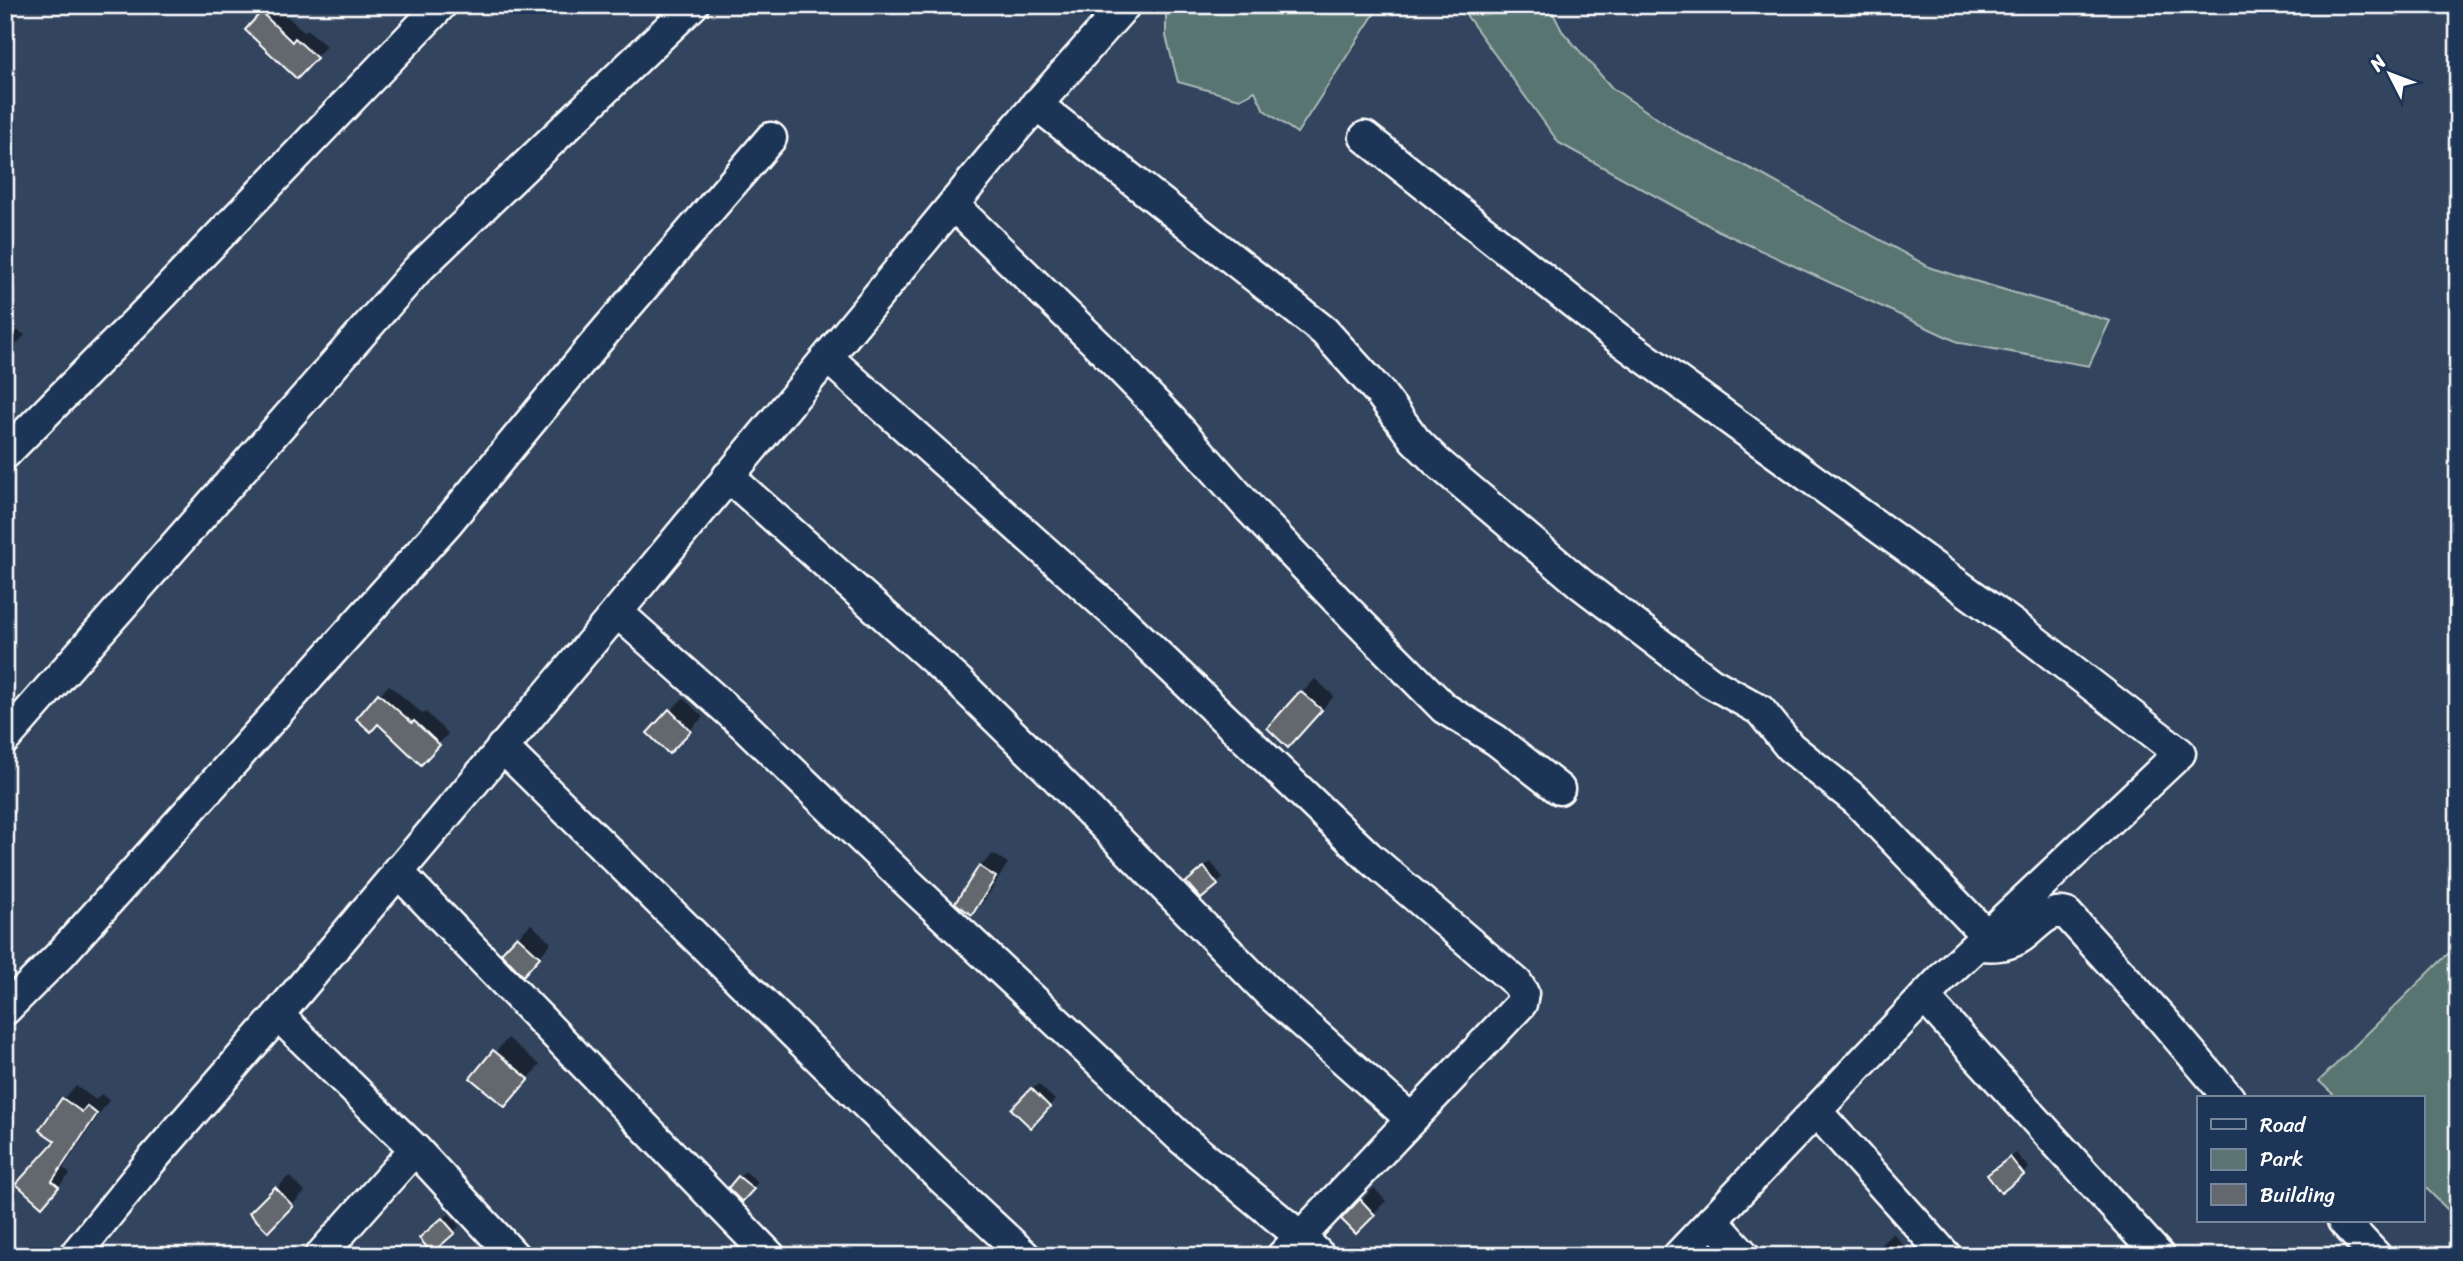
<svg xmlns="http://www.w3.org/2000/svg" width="2463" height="1261" font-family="Sriracha,sans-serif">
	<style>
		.green { fill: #597472; stroke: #acbab8; stroke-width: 2 }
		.shadow { fill: #0007 }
		.building { fill: #62686e; stroke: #fff; stroke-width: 2 }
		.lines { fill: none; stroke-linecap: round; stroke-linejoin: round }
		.minor-casing { stroke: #fff; stroke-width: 35 }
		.minor { stroke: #1d3557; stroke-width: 30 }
	</style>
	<rect width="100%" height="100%" fill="#32445e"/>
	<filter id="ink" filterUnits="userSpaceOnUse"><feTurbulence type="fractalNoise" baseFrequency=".0143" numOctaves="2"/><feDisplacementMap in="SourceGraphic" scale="14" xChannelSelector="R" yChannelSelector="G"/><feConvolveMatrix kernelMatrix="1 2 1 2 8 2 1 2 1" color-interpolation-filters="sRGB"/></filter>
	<g filter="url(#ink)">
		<!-- green -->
		<g class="green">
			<path d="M1166 5H1380L1297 133 1264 110 1255 91 1240 99 1178 82 1166 36Z"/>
			<path d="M1459 5H1549L1562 31 1612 88 1679 133 1759 173 1931 268 2110 321 2089 366 1960 343 1717 230 1559 143Z"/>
			<path d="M2458 944V1220L2423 1185V1098H2337L2319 1081Z"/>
		</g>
		<!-- shadow -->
		<g class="shadow">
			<path d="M270 5H275L304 32 307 29 326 46 307 67 247 30Z"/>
			<path d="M5 323 25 335 5 357Z"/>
			<path d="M1315 679 1334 696 1301 733 1269 728Z"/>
			<path d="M389 685 423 714 426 712 448 734 421 762 379 722V695Z"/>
			<path d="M683 698 703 717 669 752 649 733Z"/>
			<path d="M993 854 1008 863 985 900 972 913 980 867Z"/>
			<path d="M1211 862 1223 878 1201 897 1194 876Z"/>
			<path d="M531 924 551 943 536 961 518 937Z"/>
			<path d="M508 1038 540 1065 505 1105 472 1078Z"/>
			<path d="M1038 1084 1055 1100 1031 1125 1013 1109Z"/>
			<path d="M76 1086 96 1100 101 1094 109 1100 63 1168 70 1174 42 1204 58 1141 63 1099Z"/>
			<path d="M2016 1153 2029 1168 2023 1174 1995 1169Z"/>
			<path d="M745 1171 758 1182 748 1194 730 1187Z"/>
			<path d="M289 1176 305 1192 268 1229 252 1213Z"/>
			<path d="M1374 1188 1386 1201 1356 1231 1344 1219Z"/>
			<path d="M449 1214 459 1226 454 1232H427Z"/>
			<path d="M1893 1233 1910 1253 1908 1256H1869Z"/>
		</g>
		<!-- building -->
		<g class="building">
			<path d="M261 12 292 42 295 38 317 58 297 79 245 30Z"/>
			<path d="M1300 691 1322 710 1288 748 1267 728Z"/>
			<path d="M378 693 412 723 414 721 440 745 421 765 378 724 371 732 356 719Z"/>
			<path d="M669 709 691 731 669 754 647 733Z"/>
			<path d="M979 866 996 877 972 915 955 903Z"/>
			<path d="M1204 867 1218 885 1201 899 1186 882Z"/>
			<path d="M517 936 540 957 523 976 501 953Z"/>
			<path d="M493 1050 529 1079 505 1107 470 1078Z"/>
			<path d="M1031 1088 1050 1107 1031 1128 1011 1109Z"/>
			<path d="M62 1098 82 1112 87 1106 97 1114 52 1181 59 1187 42 1207 16 1184 55 1141 39 1130Z"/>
			<path d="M2010 1157 2024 1175 2001 1193 1987 1175Z"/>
			<path d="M738 1176 754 1189 742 1202 728 1188Z"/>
			<path d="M275 1187 293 1206 268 1232 249 1213Z"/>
			<path d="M1360 1199 1375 1215 1356 1234 1341 1219Z"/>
			<path d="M442 1218 455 1233 432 1253 419 1238Z"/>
		</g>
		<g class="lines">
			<!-- minor casing -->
			<g class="minor-casing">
				<g id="minor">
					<path d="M1036 104 1324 331 1380 393 1415 440 1437 462 1581 584 1710 682 1760 710 1790 747 1856 800 1988 937"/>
					<path d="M1365 137 1619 339 2023 632 2180 753 1947 973 1678 1256"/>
					<path d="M953 205 1096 343 1172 421 1250 509 1337 600 1444 708 1496 740 1559 789"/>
					<path d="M828 358 1113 612 1368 856 1517 983 1523 993 1521 1004 1282 1256"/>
					<path d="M5 454 150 308 441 5"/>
					<path d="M728 476 959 682 1046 767 1270 994 1411 1119"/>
					<path d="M617 612 743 724 903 878 1182 1139 1301 1237 1320 1256"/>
					<path d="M5 739 417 270 693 5"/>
					<path d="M502 747 933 1170 1025 1256"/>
					<path d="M397 871 770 1256"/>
					<path d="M1979 945C1994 946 2004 946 2018 939 2034 930 2046 907 2067 914L2163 1020 2229 1098"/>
					<path d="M1924 997 2159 1256"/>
					<path d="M5 1010 60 955 447 523 598 340 771 138"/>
					<path d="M278 1015 415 1149 514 1256"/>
					<path d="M1816 1111 1946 1256"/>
					<path d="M1712 1220 1745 1256"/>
					<path d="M2343 1221 2376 1256"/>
					<path d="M74 1256 150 1162 278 1015 617 612 1017 127 1125 5"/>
					<path d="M320 1256 415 1149"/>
				</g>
			</g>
			<!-- minor -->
			<use href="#minor" class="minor"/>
		</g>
	</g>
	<!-- margin -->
	<rect width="2463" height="1261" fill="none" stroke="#1d3557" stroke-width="28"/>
	<rect x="14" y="14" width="2435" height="1233" fill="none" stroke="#fff" stroke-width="2.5" filter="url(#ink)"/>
	<!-- legend -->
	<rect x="2197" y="1096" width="228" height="126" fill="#1d3557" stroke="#77869a" stroke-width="2"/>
	<rect x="2211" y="1119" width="35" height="10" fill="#1d3557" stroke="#77869a" stroke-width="2"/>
	<text x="2260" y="1132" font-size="21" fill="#ffffff">Road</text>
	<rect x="2211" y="1149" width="35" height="21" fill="#597472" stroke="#77869a" stroke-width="2"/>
	<text x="2260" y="1166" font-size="21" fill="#ffffff">Park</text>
	<rect x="2211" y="1184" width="35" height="21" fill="#62686e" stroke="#77869a" stroke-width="2"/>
	<text x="2260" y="1202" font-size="21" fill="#ffffff">Building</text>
	<!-- north arrow -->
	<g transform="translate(2390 74) rotate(312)" stroke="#1d3557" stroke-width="5" paint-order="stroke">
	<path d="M0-5L12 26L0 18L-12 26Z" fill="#ffffff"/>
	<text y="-10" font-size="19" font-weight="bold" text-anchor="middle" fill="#ffffff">N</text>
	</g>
</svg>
